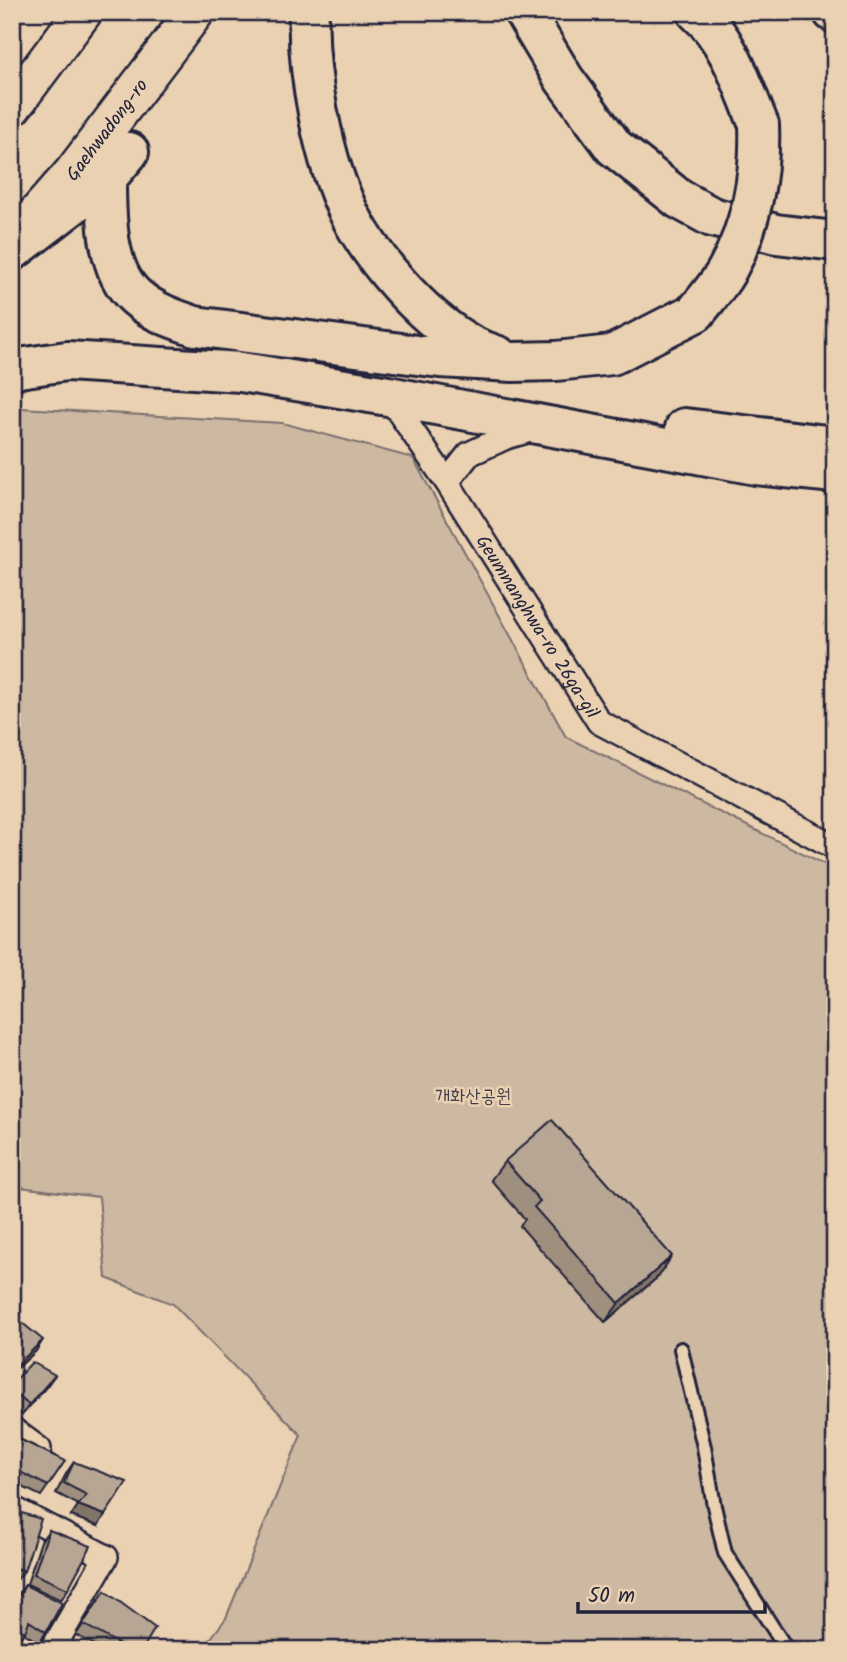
<svg xmlns="http://www.w3.org/2000/svg" width="847" height="1662" font-family="Kalam,'Poor Story',sans-serif">
	<style>
		.green { fill: #cdb8a1; stroke: #786d6e; stroke-width: 2 }
		.lines { fill: none; stroke-linecap: round; stroke-linejoin: round }
		.lane-casing { stroke: #22223b; stroke-width: 18 }
		.street-casing { stroke: #22223b; stroke-width: 28 }
		.primary-casing { stroke: #22223b; stroke-width: 42 }
		.highway-casing { stroke: #22223b; stroke-width: 44 }
		.lane { stroke: #ead1b2; stroke-width: 12 }
		.street { stroke: #ead1b2; stroke-width: 23 }
		.primary { stroke: #ead1b2; stroke-width: 37 }
		.highway { stroke: #ead1b2; stroke-width: 38 }
		.highway-bridge-casing { stroke: #22223b; stroke-width: 44; stroke-linecap: butt }
		.highway-bridge { stroke: #ead1b2; stroke-width: 38 }
		.wall { fill: #9e8f7f; stroke: #22223b; stroke-width: 2 }
		.shaded-wall { fill: #817468; stroke: #22223b; stroke-width: 2 }
		.building { fill: #b8a694; stroke: #22223b; stroke-width: 2 }
		.labels { text-anchor: middle; stroke-width: 5; stroke-linejoin: round; paint-order: stroke }
		.street-label { font-size: 19px; fill: #22223b; stroke: #ead1b2 }
		.park-label { font-size: 19px; fill: #44404f; stroke: #ead1b2 }
	</style>
	<rect width="100%" height="100%" fill="#ead1b2"/>
	<filter id="ink" filterUnits="userSpaceOnUse"><feTurbulence type="fractalNoise" baseFrequency=".0143" numOctaves="2"/><feDisplacementMap in="SourceGraphic" scale="14" xChannelSelector="R" yChannelSelector="G"/><feConvolveMatrix kernelMatrix="1 2 1 2 8 2 1 2 1" color-interpolation-filters="sRGB"/></filter>
	<g filter="url(#ink)">
		<!-- green -->
		<path class="green" d="M21 408 282 423 413 458 566 737 835 869V1650H202L226 1618 301 1435 173 1304 106 1278 99 1197 12 1186V413Z"/>
		<g class="lines">
			<!-- lane casing -->
			<g class="lane-casing">
				<path id="lane" d="M681 1349 704 1447 714 1506 725 1553 787 1650"/>
			</g>
			<!-- street casing -->
			<g class="street-casing">
				<g id="street">
					<path id="s1" d="M388 396 447 482 599 722 835 847"/>
					<path d="M447 482 469 454 506 437 534 429"/>
					<path d="M12 1429 39 1449"/>
					<path d="M12 1508 106 1557 52 1650"/>
				</g>
			</g>
			<!-- primary casing -->
			<g class="primary-casing">
				<g id="primary">
					<path d="M12 107 83 12"/>
					<path id="s2" d="M20 233 73 173 195 12"/>
				</g>
			</g>
			<!-- highway casing -->
			<g class="highway-casing">
				<g id="highway">
					<path d="M309 12C306 71 324 163 350 215 373 260 421 315 464 341 474 348 487 352 498 356"/>
					<path d="M524 12 564 79 614 147 679 199 712 217 776 234 835 241"/>
					<path d="M697 12C729 40 743 86 759 125"/>
					<path d="M833 12 835 13"/>
					<path d="M12 103 19 97"/>
					<path d="M106 179C106 216 106 271 136 297 153 312 174 319 195 326L440 358 513 362 556 361 612 355 696 312"/>
					<path d="M12 251 106 179 129 152"/>
					<path d="M12 369 67 361 241 372 388 396 756 465 835 473"/>
					<path d="M685 428 835 446"/>
				</g>
			</g>
			<!-- lane -->
			<use href="#lane" class="lane"/>
			<!-- street -->
			<use href="#street" class="street"/>
			<!-- primary -->
			<use href="#primary" class="primary"/>
			<!-- highway -->
			<use href="#highway" class="highway"/>
			<!-- highway-bridge casing -->
			<g class="highway-bridge-casing">
				<path id="highway-bridge" d="M696 312C706 299 718 286 726 272 751 228 761 175 759 125"/>
			</g>
			<!-- highway-bridge -->
			<use href="#highway-bridge" class="highway-bridge"/>
		</g>
		<!-- wall -->
		<g class="wall">
			<path d="M505 1161 659 1276 605 1322 520 1226 525 1219 491 1180Z"/>
			<path d="M12 1320 36 1351 12 1373Z"/>
			<path d="M12 1384 47 1386 22 1415 12 1407Z"/>
			<path d="M19 1439 65 1461 41 1496 12 1482V1448Z"/>
			<path d="M74 1462 98 1526 71 1516 79 1505 56 1493 67 1472Z"/>
			<path d="M49 1530 68 1589 61 1600 27 1584 41 1541Z"/>
			<path d="M25 1585 46 1632 39 1643 24 1633 17 1643 12 1640V1605L17 1595Z"/>
			<path d="M105 1591 142 1650H103L76 1635Z"/>
		</g>
		<!-- shaded-wall -->
		<g class="shaded-wall">
			<path d="M672 1256 659 1276 605 1322 619 1303Z"/>
			<path d="M43 1340 36 1351 12 1373 18 1364Z"/>
			<path d="M55 1375 47 1386 22 1415 29 1405Z"/>
			<path d="M78 1505 105 1515 98 1526 71 1516Z"/>
			<path d="M12 1566 24 1571 16 1581 12 1579Z"/>
		</g>
		<!-- building -->
		<g class="building">
			<path d="M552 1120 672 1256 619 1303 534 1207 540 1201 505 1161Z"/>
			<path d="M15 1317 43 1340 18 1364 12 1359V1320Z"/>
			<path d="M32 1362 55 1375 29 1405 12 1391V1384Z"/>
			<path d="M19 1439 65 1461 48 1486 12 1468V1455Z"/>
			<path d="M74 1462 127 1482 105 1515 78 1505 87 1495 64 1483Z"/>
			<path d="M12 1510 41 1519 24 1571 12 1566Z"/>
			<path d="M49 1530 91 1546 68 1589 34 1574Z"/>
			<path d="M25 1585 62 1603 46 1632 29 1621 25 1632 12 1626V1609Z"/>
			<path d="M105 1591 155 1628 142 1650H130L83 1624Z"/>
		</g>
	</g>
	<g class="labels">
		<!-- street labels -->
		<g class="street-label">
			<text dy="7" stroke="none"><textPath href="#s2" startOffset="135">Gaehwadong-ro</textPath></text>
			<text dy="7" stroke="none"><textPath href="#s1" startOffset="275">Geumnanghwa-ro 26ga-gil</textPath></text>
		</g>
		<!-- park labels -->
		<g class="park-label">
			<text x="473" y="1102">개화산공원</text>
		</g>
	</g>
	<!-- margin -->
	<rect width="847" height="1662" fill="none" stroke="#ead1b2" stroke-width="42"/>
	<rect x="21" y="21" width="805" height="1620" fill="none" stroke="#22223b" stroke-width="2.5" filter="url(#ink)"/>
	<!-- scale -->
	<path d="M578 1602v10h187v-10" fill="none" stroke="#22223b" stroke-width="3.5"/>
	<text x="588" y="1602" font-size="21" fill="#22223b" stroke="#ead1b2" stroke-width="5" paint-order="stroke">50 m</text>
</svg>
